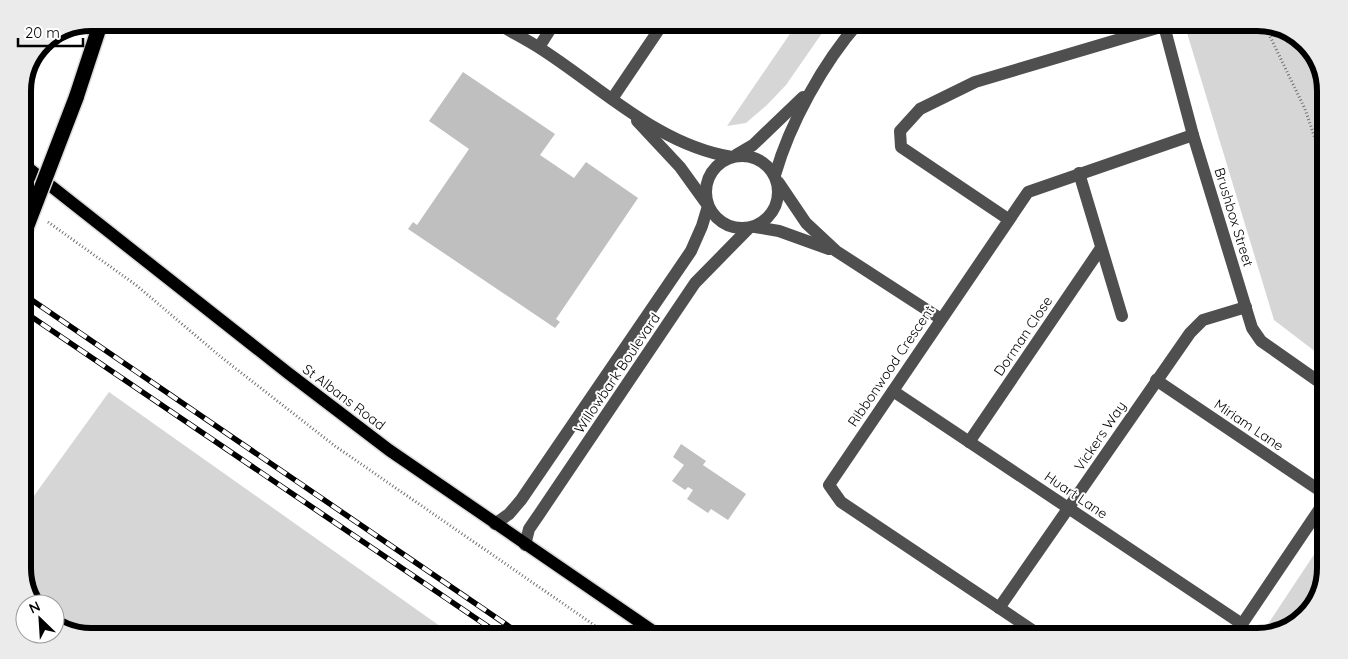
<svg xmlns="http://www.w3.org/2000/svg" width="1348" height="659" font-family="Quicksand,sans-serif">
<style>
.green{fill:#d6d6d6}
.building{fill:#bfbfbf}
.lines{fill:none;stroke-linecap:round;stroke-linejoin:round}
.major-casing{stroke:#dbdbdb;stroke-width:15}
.highway-casing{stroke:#dbdbdb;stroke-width:18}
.path{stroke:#717171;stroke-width:3;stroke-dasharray:1 2.5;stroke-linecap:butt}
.minor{stroke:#4f4f4f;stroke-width:12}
.major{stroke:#000;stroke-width:12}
.highway{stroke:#000;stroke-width:15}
.rail-casing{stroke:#000;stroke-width:5.5}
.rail{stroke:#fff;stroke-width:4;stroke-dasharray:11;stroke-linecap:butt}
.highway-bridge-casing{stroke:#dbdbdb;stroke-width:18;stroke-linecap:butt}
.highway-bridge{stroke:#000;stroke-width:15}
.labels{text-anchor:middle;stroke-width:4;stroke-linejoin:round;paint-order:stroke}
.street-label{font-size:14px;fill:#000;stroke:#fff}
.rim{fill:none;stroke:#000;stroke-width:6}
</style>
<rect width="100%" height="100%" fill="#fff"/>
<!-- green -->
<g class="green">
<path d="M798,22L829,23L786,85L767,105L746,123L727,126Z"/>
<path d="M1184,23H1257L1287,29L1314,53L1325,87V359L1274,320Z"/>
<path d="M109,392L454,636H91L61,630L55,624V604H33L23,573V511Z"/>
<path d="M1325,538V568L1319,598L1295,625L1260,636Z"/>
</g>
<!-- building -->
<g class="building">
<path d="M463,72L555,134L540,155L574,178L586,162L638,198L556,319L560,322L555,328L408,229L413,222L417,225L469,149L429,121Z"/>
<path d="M681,444L706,461L703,465L746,494L728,520L711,509L708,513L687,499L693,490L688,487L685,490L672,481L684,465L673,457Z"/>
</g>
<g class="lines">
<!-- major casing -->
<g class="major-casing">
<path id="major" d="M23,164L288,373L389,450L660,636"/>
</g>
<!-- highway casing -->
<g class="highway-casing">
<path id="highway" d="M76,98L101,22"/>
</g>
<!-- path -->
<g class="path">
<path d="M1264,24L1305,109L1325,168"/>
<path d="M48,222L136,285L221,357L335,446L610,636"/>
</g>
<!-- minor -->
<g class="minor">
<path d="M495,22C509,31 524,38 538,47C600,86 657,145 732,157"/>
<path d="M1163,22L1193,135L1252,328L1261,341L1325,386"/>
<path d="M539,47L555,22"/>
<path d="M612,99L664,22"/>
<path d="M637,121L680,167L706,203"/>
<path d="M736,155L753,145L803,97"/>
<circle cx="742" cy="192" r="36"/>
<path d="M1079,173L1122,316"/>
<path d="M775,175C790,123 823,63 859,22"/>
<path d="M779,183L806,223L836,251L941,319"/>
<path d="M1008,219L901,147L900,131L920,109L975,82L1164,26"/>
<path d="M755,227L779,231L829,249"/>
<path d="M1156,380L1325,494"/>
<path d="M893,391L1242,624"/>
<path d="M969,442L1101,248"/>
<path d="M495,524L509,514L521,500L691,251L702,226L708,206"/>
<path d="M525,545L529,529L540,513L695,283L749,228"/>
<path d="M999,608L1190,333L1203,320L1246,307"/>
<path d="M1041,636L841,502L829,485L1028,192L1193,135"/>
<path d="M1234,636L1325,501"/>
</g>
<!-- major -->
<use href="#major" class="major"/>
<!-- highway -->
<use href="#highway" class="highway"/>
<!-- rail casing -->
<g class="rail-casing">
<g id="rail">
<path d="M23,294L523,636"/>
<path d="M23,311L502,636"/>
</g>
</g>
<!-- rail -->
<use href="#rail" class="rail"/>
<!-- highway-bridge casing -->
<g class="highway-bridge-casing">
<path id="highway-bridge" d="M23,236L76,98"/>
</g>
<!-- highway-bridge -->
<use href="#highway-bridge" class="highway-bridge"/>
</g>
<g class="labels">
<!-- street labels -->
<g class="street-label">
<text transform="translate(1234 217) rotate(73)" y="5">Brushbox Street</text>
<text transform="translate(1023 336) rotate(-56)" y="5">Dorman Close</text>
<text transform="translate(891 366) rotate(-56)" y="5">Ribbonwood Crescent</text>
<text transform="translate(617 373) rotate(-56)" y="5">Willowbark Boulevard</text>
<text transform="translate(344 397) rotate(37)" y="5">St Albans Road</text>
<text transform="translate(1249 425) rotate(34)" y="5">Miriam Lane</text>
<text transform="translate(1100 436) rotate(-56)" y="5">Vickers Way</text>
<text transform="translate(1076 495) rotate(34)" y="5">Huart Lane</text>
</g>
</g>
<!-- crop -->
<path d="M0 0H1348V659H0ZM91 31H1257A60 60 0 0 1 1317 91V568A60 60 0 0 1 1257 628H91A60 60 0 0 1 31 568V91A60 60 0 0 1 91 31Z" fill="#ebebeb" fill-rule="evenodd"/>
<path class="rim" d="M91 31H1257A60 60 0 0 1 1317 91V568A60 60 0 0 1 1257 628H91A60 60 0 0 1 31 568V91A60 60 0 0 1 91 31Z"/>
<!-- north arrow -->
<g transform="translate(40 619) rotate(335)"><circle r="24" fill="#ffffff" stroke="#999999"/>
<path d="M0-4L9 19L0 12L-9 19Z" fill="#000000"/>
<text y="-8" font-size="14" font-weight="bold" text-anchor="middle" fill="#000000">N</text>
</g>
<!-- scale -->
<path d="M18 38v8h65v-8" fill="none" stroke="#000000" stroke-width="2.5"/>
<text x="25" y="38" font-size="15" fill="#000000" stroke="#ffffff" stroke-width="4" paint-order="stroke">20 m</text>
</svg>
